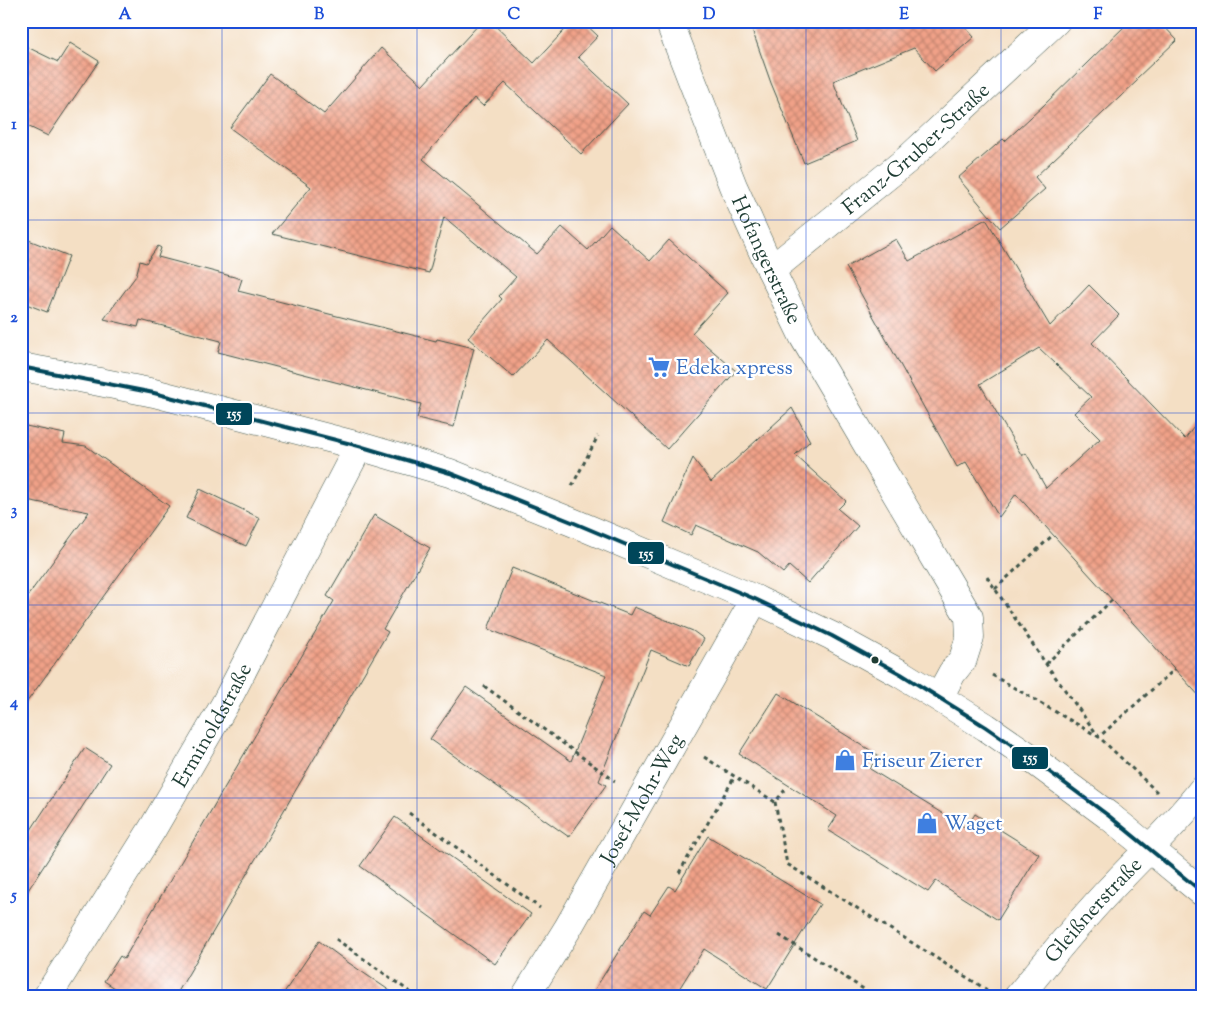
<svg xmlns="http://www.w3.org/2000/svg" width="1223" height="1018" font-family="'Sorts Mill Goudy',serif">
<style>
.building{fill:url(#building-cross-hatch);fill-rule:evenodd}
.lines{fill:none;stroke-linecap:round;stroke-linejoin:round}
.minor-casing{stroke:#3f554a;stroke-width:29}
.path{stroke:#3f554a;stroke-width:3;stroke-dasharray:4 4;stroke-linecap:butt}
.minor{stroke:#fff;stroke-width:28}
.bus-1-casing{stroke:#fff;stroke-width:8}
.bus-1{stroke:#00465a;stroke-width:4}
.grid{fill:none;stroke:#1d4ed8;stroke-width:1;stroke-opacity:0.55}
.bus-dot{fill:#1f3d34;stroke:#fff;stroke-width:2}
.labels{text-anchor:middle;stroke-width:4.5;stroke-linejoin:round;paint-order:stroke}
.street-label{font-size:21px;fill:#1f3d34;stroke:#fff}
.shop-label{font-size:21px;fill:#366cbe;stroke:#fff;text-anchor:start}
.line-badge{stroke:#fff;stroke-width:2}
.badge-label{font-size:14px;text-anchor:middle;font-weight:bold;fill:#fff}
.neatline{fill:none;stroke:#1d4ed8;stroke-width:2}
.grid-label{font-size:16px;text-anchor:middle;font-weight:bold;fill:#1d4ed8}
</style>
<defs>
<pattern id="building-cross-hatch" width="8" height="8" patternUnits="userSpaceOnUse" patternTransform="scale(1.25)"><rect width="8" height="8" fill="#f1a188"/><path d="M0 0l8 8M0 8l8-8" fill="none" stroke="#c38470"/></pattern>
</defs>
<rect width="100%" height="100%" fill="#fff"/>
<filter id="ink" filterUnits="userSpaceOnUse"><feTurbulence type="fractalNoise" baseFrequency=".02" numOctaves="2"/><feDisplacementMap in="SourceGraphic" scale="10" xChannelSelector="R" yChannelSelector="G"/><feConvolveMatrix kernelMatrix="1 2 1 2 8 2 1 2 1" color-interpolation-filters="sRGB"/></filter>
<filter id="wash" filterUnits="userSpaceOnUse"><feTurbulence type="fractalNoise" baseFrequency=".0096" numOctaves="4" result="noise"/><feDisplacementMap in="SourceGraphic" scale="20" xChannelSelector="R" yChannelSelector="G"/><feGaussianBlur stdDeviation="1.12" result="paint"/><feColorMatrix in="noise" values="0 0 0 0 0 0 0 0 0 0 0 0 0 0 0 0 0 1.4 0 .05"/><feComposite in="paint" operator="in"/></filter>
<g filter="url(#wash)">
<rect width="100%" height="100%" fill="#f4dfc4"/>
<g id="blocks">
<!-- building -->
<g class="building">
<path d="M482,21H490L534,63L573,21H582L598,36L578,57L628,104L581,154L505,83L483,106L474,98L423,159L537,254L562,227L588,250L610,225L650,261L669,240L728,293L692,333L736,371L667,449L548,340L513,377L468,338L502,299L499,296L516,277L444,217L429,273L272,234L311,187L230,128L270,74L324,114L381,48L423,85Z"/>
<path d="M749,21H977V22L965,27L974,37L935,71L914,48L833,81L857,141L804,163L771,83Z"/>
<path d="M1130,21H1159L1177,40L1136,79L1138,80L1035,177L1045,189L1000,228L958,178L1003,139L1005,141L1043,106Z"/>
<path d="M70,43L99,61L48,136L21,123V44L58,62Z"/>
<path d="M986,219L1050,326L1089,285L1119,315L1092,343L1185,439L1202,416V699L1016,494L999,517L966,462L957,467L846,267L896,239L909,261ZM1039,348L1091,397L1074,413L1100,439L1046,488L1026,453L1022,456L980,384Z"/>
<path d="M21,237L69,256L47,312L21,302Z"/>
<path d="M158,246L161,248L158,257L242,279L238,291L436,341L437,339L474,348L454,427L417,418L421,404L218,352L221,341L140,320L138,327L104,319L136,276L140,261L146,263Z"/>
<path d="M792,408L810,441L795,455L846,501L838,509L858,526L808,583L789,566L783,573L758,552L696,525L691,535L664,522L693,458L711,482Z"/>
<path d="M21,425L65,434L63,443L86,446L169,506L21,710V605L89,512L21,499Z"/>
<path d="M200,489L260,518L246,546L186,518Z"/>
<path d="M374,515L430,548L383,629L388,632L175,997H129L104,981L120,956L124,959L334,601L327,596Z"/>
<path d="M512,568L630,615L634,607L693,631L704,639L689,666L651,650L599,781L606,785L569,837L430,739L466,687L571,761L606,675L488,629Z"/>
<path d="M778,693L878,755L870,769L966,828L975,814L1039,854L998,920L936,881L928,892L828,830L837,816L739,754Z"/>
<path d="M85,748L110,764L21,901V845Z"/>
<path d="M395,817L531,914L495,964L360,866Z"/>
<path d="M708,836L820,904L767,989L704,949L674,997H590L644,911L650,915L669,886L675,890Z"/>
<path d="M319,941L346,961L399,997H281Z"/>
</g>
</g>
</g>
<g filter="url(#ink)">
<use href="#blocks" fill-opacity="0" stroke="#3f554a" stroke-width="1"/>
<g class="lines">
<!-- minor casing -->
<g class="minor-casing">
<g id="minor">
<path id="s1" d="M669,21L733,186L771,270L803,336L969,617L970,637L963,659L952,673L939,697"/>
<path id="s2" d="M771,270L908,159L1056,21"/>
<path d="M21,367L55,373L154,393L359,446L450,473L572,522L755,599L832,636L901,674L986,727L1028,756L1109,816L1150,849L1202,892"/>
<path id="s3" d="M47,997L153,828L225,704L359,446"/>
<path id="s4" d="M525,997L568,928L755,599"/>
<path id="s5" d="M1018,997C1050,958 1081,919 1116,883C1145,852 1176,824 1202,790"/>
</g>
</g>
<!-- path -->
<g class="path">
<path d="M572,486L598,436"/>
<path d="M987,577L1046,664L1099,737L1175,669"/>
<path d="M995,589L1053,535"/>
<path d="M1046,664L1112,600"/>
<path d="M992,675L1099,737L1157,792"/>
<path d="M484,686L615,781"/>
<path d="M704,757L775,802L785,790"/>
<path d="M775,802L787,864L987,990"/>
<path d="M409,813L540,908"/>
<path d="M679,873L735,776"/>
<path d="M779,935L876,997"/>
<path d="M336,939L417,997"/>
</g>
<!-- minor -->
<use href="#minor" class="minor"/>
<!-- bus-1 casing -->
<g class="bus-1-casing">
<path id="bus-1" d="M21,367L154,393L359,446L450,473L572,522L755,599L832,636L901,674L986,727L1028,756L1109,816L1202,892"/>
</g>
<!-- bus-1 -->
<use href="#bus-1" class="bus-1"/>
</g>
</g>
<!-- grid -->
<path class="grid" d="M222,21V997M417,21V997M612,21V997M806,21V997M1001,21V997M21,220H1202M21,413H1202M21,605H1202M21,798H1202"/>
<!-- icons -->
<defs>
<g id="supermarket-bare" transform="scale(1.725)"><path d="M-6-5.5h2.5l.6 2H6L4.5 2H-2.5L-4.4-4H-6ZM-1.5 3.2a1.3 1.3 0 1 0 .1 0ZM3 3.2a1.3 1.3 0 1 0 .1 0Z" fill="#3f7fe0" stroke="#fff" stroke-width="2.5" paint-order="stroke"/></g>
<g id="shop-bare" transform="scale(1.725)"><path d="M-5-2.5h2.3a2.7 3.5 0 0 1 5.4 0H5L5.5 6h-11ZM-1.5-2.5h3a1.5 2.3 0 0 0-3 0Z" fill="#3f7fe0" stroke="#fff" stroke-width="2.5" paint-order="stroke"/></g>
</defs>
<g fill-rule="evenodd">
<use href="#supermarket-bare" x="659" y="367"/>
<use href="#shop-bare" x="845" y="760"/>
<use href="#shop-bare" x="927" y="823"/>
</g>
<!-- markers -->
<circle class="bus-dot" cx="875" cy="660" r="4.5"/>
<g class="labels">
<!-- street labels -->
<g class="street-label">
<text dy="7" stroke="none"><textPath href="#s2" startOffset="189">Franz-Gruber-Straße</textPath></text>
<text dy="7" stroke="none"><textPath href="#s1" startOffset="258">Hofangerstraße</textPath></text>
<text dy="7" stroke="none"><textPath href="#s3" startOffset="318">Erminoldstraße</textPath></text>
<text dy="7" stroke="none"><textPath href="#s4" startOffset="230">Josef-Mohr-Weg</textPath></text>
<text dy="7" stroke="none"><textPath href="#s5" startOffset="115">Gleißnerstraße</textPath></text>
</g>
<!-- shop labels -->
<g class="shop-label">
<text x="676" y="374">Edeka xpress</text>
<text x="862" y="767">Friseur Zierer</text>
<text x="944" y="830">Waget</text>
</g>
</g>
<g class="line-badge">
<rect x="215" y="402" width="38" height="24" rx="5" fill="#00465a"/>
<rect x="627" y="541" width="38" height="24" rx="5" fill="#00465a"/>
<rect x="1011" y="746" width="38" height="24" rx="5" fill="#00465a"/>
</g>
<g class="badge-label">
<text x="234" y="418">155</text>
<text x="646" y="558">155</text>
<text x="1030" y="762">155</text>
</g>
<!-- margin -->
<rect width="1223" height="1018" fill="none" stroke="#fff" stroke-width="55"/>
<rect x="28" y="28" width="1168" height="962" class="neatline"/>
<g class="grid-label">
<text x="125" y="19">A</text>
<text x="319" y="19">B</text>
<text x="514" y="19">C</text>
<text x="709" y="19">D</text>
<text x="904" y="19">E</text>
<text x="1098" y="19">F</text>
<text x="14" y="129">1</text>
<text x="14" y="322">2</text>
<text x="14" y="515">3</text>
<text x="14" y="707">4</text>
<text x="14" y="900">5</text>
</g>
</svg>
